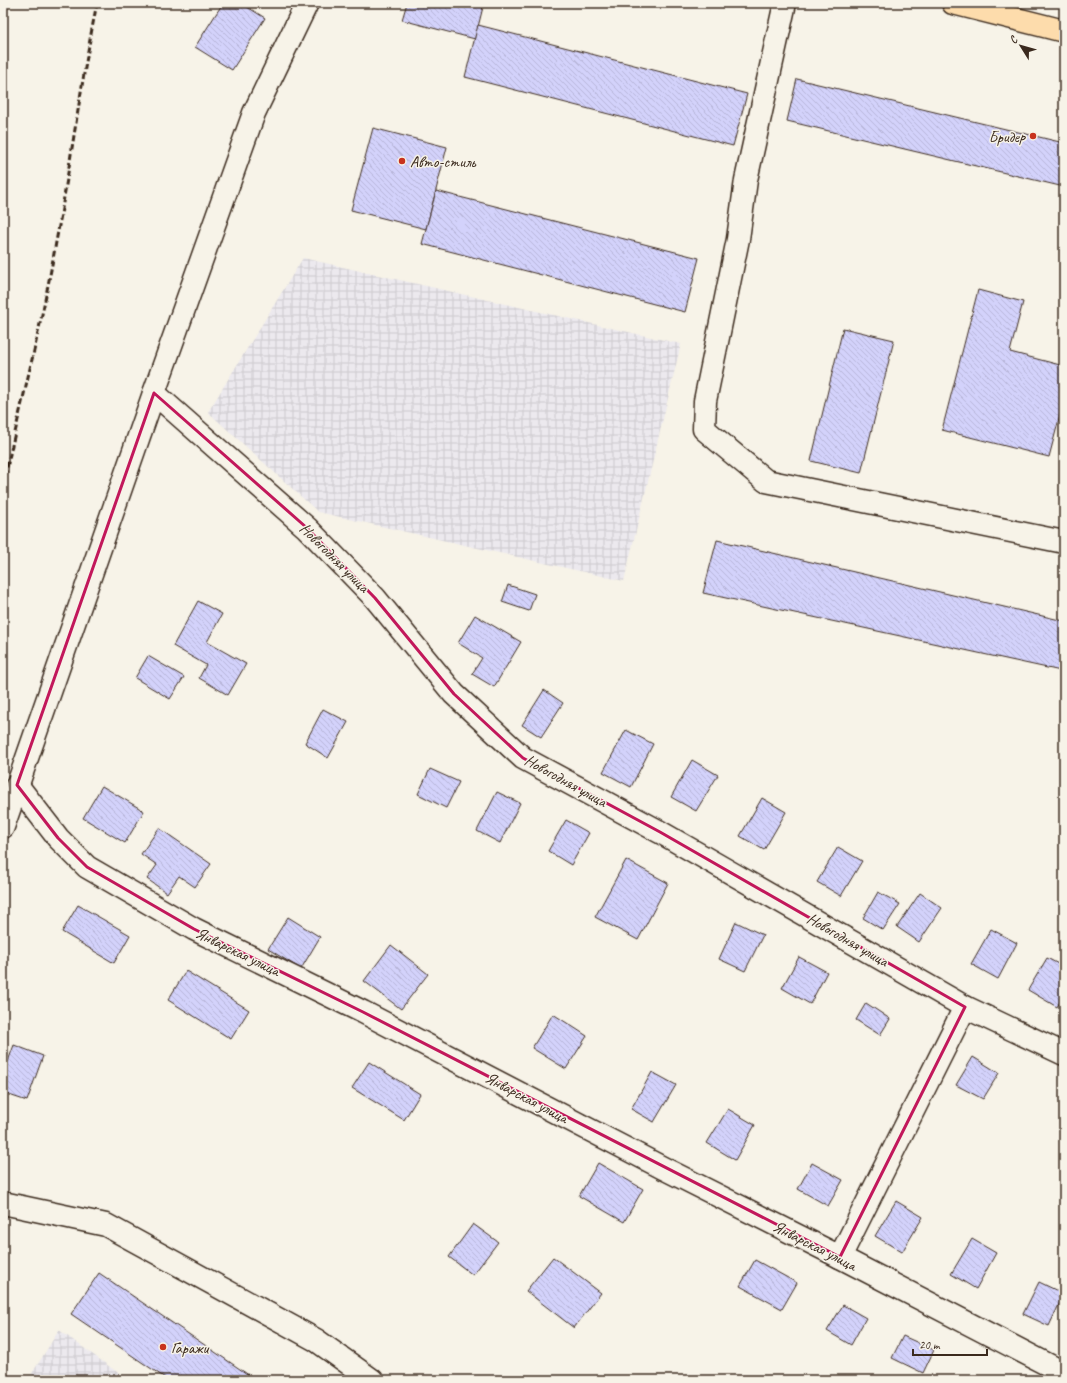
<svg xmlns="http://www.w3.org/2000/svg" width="1067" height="1383" font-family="Caveat,sans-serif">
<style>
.industrial{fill:url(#industrial-grid)}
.building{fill:url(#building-back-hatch);stroke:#3b2a1e}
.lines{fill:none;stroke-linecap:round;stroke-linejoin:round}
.minor-casing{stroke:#3b2a1e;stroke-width:25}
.major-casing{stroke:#3b2a1e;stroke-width:25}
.minor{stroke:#f7f3e8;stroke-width:22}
.major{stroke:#fddcac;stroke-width:22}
.rail{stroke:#3b2a1e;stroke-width:3;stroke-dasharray:6 3;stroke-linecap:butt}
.marked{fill:none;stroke:#c2185b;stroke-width:3;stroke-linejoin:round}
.poi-dot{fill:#c8321e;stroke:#f7f3e8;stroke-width:1.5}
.labels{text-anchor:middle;stroke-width:3;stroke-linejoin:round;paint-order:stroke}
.poi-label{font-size:16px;fill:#3b2a1e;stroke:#f7f3e8;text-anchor:start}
.street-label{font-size:16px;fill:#3b2a1e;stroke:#f7f3e8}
</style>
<defs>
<pattern id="industrial-grid" width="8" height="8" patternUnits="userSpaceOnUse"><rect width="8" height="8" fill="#ece9ee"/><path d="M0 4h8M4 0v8" fill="none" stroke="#cbc8cc"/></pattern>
<pattern id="building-back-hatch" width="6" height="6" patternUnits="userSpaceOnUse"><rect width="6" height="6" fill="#d3d2fb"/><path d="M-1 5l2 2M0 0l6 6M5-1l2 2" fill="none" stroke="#b6b4d7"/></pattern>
</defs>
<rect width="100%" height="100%" fill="#f7f3e8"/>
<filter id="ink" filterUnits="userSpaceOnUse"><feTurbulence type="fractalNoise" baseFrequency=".025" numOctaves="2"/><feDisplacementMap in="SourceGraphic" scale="8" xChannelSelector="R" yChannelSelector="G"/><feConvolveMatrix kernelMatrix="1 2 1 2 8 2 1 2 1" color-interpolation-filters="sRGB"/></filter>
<g filter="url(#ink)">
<!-- industrial -->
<g class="industrial">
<path d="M303,258L681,344L624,581L318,512L208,412Z"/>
<path d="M59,1330L128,1380H28Z"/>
</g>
<!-- building -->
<g class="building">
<path d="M223,3H241L265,18L232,70L195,47Z"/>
<path d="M407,3H484L475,39L402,20Z"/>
<path d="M478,25L747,94L733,146L465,77Z"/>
<path d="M797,79L1064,143V167L1060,186L787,121Z"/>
<path d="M373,128L447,147L426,229L351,210Z"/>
<path d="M436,191L699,258L685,312L422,244Z"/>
<path d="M978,290L1023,302L1010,352L1064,366V400L1049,457L942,430Z"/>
<path d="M843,328L894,340L861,473L811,461Z"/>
<path d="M717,540L1064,621V662L1061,671L703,593Z"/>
<path d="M508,585L535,594L529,611L502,602Z"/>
<path d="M198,601L222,614L207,642L246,664L228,695L199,678L206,665L173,646Z"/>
<path d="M475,615L521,642L494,687L472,674L482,658L458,643Z"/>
<path d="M148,656L184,677L170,699L135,678Z"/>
<path d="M544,690L563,703L541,737L522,725Z"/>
<path d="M323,709L348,722L328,758L305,743Z"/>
<path d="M626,730L653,744L631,787L603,772Z"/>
<path d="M692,760L718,775L696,811L671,797Z"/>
<path d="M430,769L459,782L446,808L418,794Z"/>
<path d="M102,786L144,811L125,843L83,818Z"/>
<path d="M497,792L520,803L500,843L477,831Z"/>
<path d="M762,798L786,812L764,850L740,836Z"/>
<path d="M566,820L589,833L571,865L548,851Z"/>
<path d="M159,828L211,864L195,887L179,876L167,893L147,879L157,865L141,854Z"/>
<path d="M838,847L862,861L841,896L817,882Z"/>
<path d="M626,860L668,883L638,940L595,917Z"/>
<path d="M878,892L900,904L883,930L863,918Z"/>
<path d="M920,893L942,908L919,942L897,927Z"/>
<path d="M78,905L130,935L114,963L62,932Z"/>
<path d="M288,917L320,937L301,969L268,949Z"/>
<path d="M736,922L763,935L745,971L719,959Z"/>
<path d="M991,929L1017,943L998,979L971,964Z"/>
<path d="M391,945L428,974L401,1009L364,981Z"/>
<path d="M799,957L827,972L810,1004L782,988Z"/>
<path d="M1047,958L1064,967V995L1057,1007L1028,990Z"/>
<path d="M186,971L249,1010L231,1039L168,1000Z"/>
<path d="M866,1003L890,1019L880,1035L856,1020Z"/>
<path d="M553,1014L587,1036L566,1069L532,1048Z"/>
<path d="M14,1045L43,1056L27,1101L3,1093V1062L7,1064Z"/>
<path d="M973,1057L999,1073L983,1099L956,1085Z"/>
<path d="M369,1062L420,1094L404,1120L352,1088Z"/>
<path d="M652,1072L676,1085L654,1122L631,1109Z"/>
<path d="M728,1109L755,1125L735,1160L707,1143Z"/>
<path d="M598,1163L643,1189L624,1222L579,1196Z"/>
<path d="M812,1163L843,1180L828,1206L798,1189Z"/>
<path d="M896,1201L923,1217L902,1252L875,1236Z"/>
<path d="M473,1224L498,1242L473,1275L449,1257Z"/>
<path d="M972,1239L996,1253L976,1289L951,1274Z"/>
<path d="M553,1257L601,1293L574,1328L526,1291Z"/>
<path d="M755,1260L797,1283L782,1309L740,1286Z"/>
<path d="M99,1273L256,1380H168L71,1314Z"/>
<path d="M1039,1282L1064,1294L1049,1326L1023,1314Z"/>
<path d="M843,1305L866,1318L851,1345L827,1331Z"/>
<path d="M903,1336L934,1350L923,1373L892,1358Z"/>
</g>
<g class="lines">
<!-- minor casing -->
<g class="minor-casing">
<g id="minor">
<path d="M785,3L746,180L738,239L705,401L704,429L766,481L1064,542"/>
<path d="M154,393L307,528L375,598L454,694L523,758L660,832L965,1007L1064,1054"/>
<path d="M17,785L58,838L87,867L194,929L363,1012L663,1168L840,1257L1064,1373"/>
<path d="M3,827L154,393L254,113L307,3"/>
<path d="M3,1203L106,1225L316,1340L372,1380"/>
<path d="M840,1257L965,1007"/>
</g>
</g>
<!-- major casing -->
<g class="major-casing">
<path id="major" d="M953,3L1064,31"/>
</g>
<!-- minor -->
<use href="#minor" class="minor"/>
<!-- major -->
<use href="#major" class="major"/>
<!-- rail -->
<path class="rail" d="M3,485C21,404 42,324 56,242C71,162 81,82 97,3"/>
</g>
</g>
<!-- marked area -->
<path class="marked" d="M154,393L307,528L375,598L454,694L523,758L660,832L965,1007L840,1257L363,1012L194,929L87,867L58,838L17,785Z"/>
<!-- markers -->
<g class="poi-dot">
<circle cx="1033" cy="136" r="4"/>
<circle cx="402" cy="161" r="4"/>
<circle cx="163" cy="1347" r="4"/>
</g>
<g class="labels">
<!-- poi labels -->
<g class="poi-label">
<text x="1025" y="142" text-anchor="end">Бридер</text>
<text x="410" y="167">Авто-стиль</text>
<text x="171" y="1353">Гаражи</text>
</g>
<!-- street labels -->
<g class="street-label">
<text transform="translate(335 557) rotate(45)" y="6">Новогодняя улица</text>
<text transform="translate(566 780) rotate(29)" y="6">Новогодняя улица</text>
<text transform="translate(848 939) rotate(30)" y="6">Новогодняя улица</text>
<text transform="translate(238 951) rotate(26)" y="6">Январская улица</text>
<text transform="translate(527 1097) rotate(28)" y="6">Январская улица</text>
<text transform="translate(815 1245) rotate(27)" y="6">Январская улица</text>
</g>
</g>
<!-- margin -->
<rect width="1067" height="1383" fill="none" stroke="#f7f3e8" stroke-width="16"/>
<rect x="8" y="8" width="1051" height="1367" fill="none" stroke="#3b2a1e" stroke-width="1.5" filter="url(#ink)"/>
<!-- north arrow -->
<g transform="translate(1021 46) rotate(307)" stroke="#f7f3e8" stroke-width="3" paint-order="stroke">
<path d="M0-3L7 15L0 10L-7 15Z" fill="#3b2a1e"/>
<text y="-6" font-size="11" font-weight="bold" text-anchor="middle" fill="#3b2a1e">С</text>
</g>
<!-- scale -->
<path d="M913 1349v6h74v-6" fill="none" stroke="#3b2a1e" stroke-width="2"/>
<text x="919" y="1349" font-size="12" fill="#3b2a1e" stroke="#f7f3e8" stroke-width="3" paint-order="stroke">20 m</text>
</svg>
